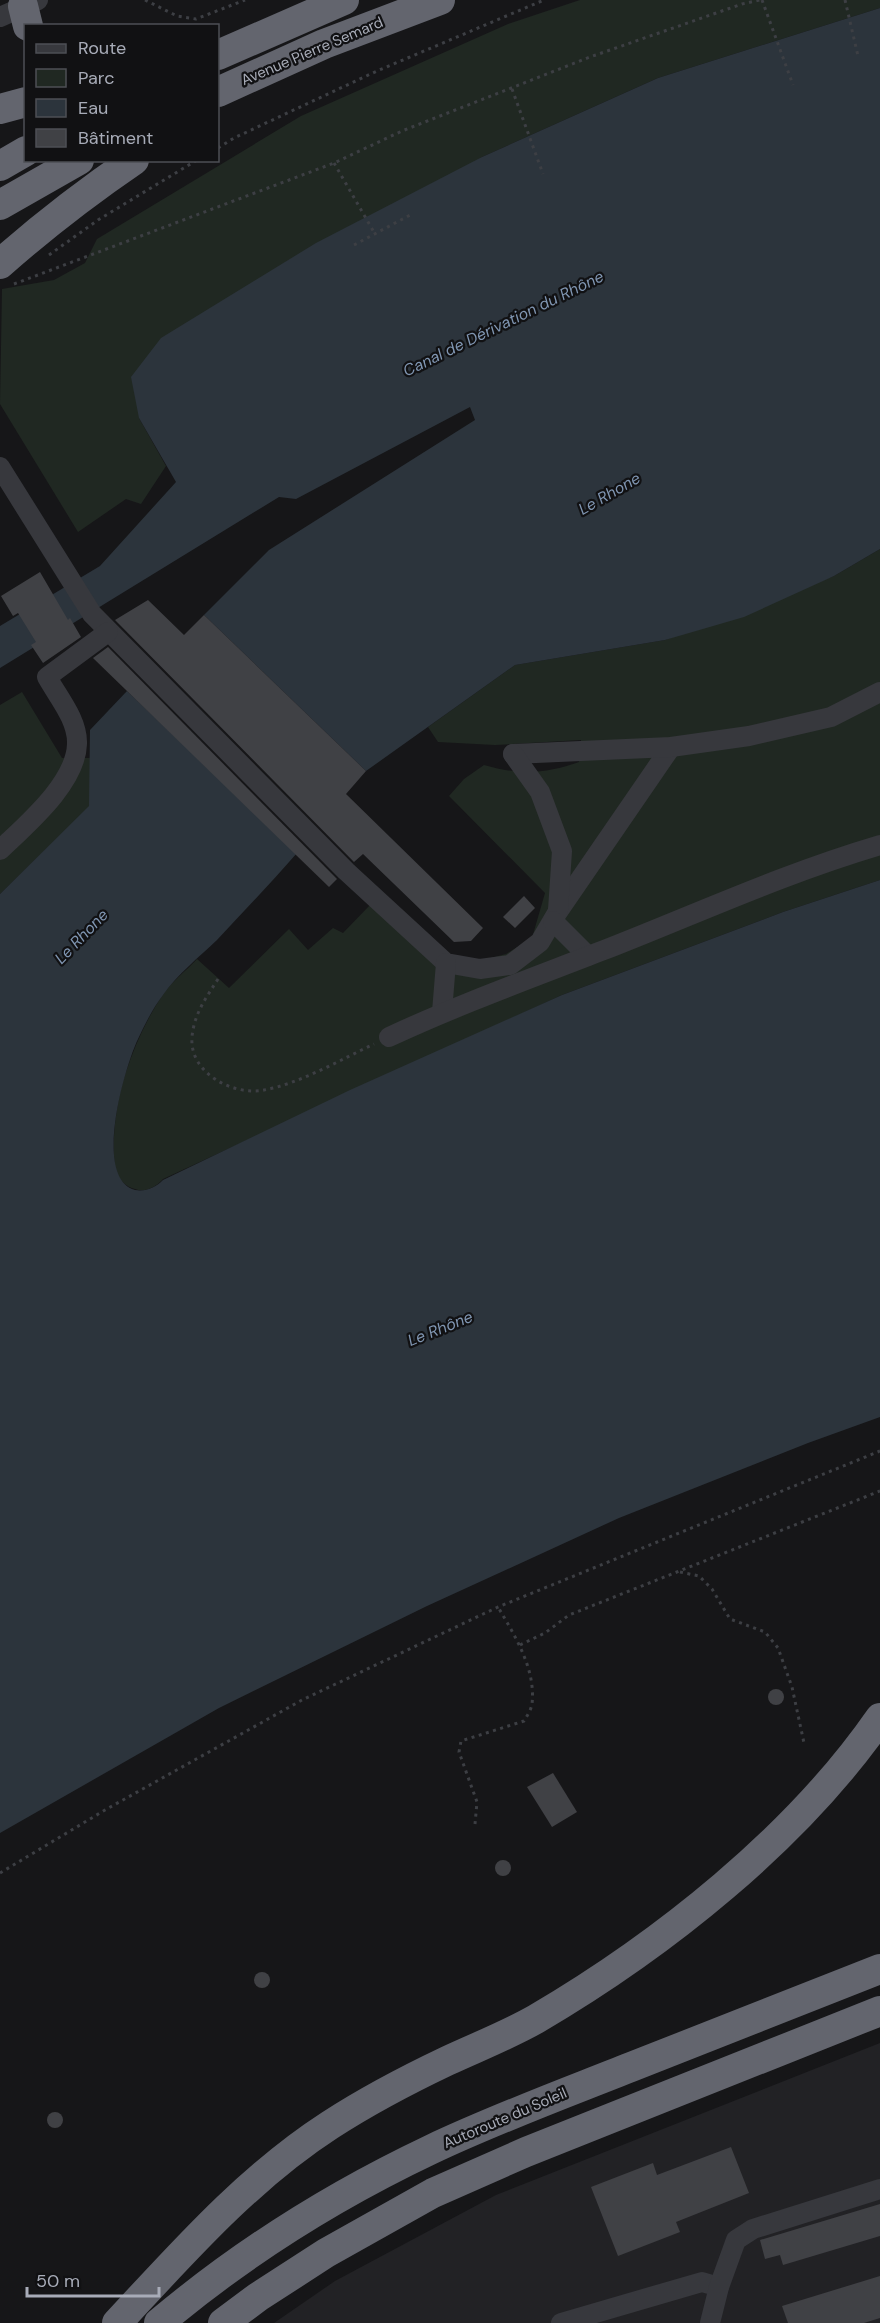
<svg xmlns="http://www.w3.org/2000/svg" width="880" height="2323" font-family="'DM Sans',sans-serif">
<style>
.built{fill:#222225}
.green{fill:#202822}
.water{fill:#2c343c}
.building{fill:#404145}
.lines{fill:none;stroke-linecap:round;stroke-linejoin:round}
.path{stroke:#3d3f44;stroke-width:3;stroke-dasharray:3 4.5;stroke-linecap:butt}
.minor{stroke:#37383d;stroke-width:20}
.highway{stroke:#63656e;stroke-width:30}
.labels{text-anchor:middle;stroke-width:4.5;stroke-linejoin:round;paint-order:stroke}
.street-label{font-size:15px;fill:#a8acb8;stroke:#111113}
.water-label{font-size:16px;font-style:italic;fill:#8096b2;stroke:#111113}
</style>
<rect width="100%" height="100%" fill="#161618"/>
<!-- built -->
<path class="built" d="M880,2043V2323H274L335,2281L496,2195Z"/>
<!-- green -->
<g class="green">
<path d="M580,0H880V8L658,78L482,157L139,418L166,466L141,504L126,499L78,532L0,404L2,289L54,280L85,263L97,239L301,116L508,24Z"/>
<path d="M880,549V880L783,912L562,995L163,1179C156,1187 145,1193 135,1189C126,1187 118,1179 116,1171C110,1146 117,1099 125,1075C134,1047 146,1020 162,996C171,982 186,971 197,959L229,988L289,929L308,950L333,928L343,933L371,904L427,958L479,961L506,954L532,938L545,893L449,796L464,779L484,765C518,775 546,774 579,762L581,740L495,745L438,742L428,727L515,665L665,640L834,576Z"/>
<path d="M22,692L62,758H90V806L0,894V705Z"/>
</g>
<!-- water -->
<g class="water">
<path d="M880,8V549L834,576L744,617L665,640L515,665L366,771L204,615L269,550L475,420L470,407L296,499L279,497L0,668V626L100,566L176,482L139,418L131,377L161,338L316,243L482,157L658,78Z"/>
<path d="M127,691L297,853C271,883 244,911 217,940C199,957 177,975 163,995C153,1008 145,1024 138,1039C125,1066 92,1178 135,1190C146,1192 156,1187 163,1180L350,1090L562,995L783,912L880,880V1417L808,1443L619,1518L427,1606L219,1708L0,1833V894L89,806L90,730Z"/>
</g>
<!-- building -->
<g class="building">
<path d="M40,572L68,620L70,618L81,637L43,663L31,645L36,642L18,613L13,616L1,596Z"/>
<path d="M148,600L184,635L204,615L366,771L346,794L483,928L471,941L454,942L363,854L354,862L115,620Z"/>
<path d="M108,647L337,879L329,887L93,658Z"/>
<path d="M524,896L535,908L515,928L503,917Z"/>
<circle cx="776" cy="1697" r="8"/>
<path d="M553,1773L577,1812L552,1827L527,1787Z"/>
<circle cx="503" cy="1868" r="8"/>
<circle cx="262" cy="1980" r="8"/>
<circle cx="55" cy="2120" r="8"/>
<path d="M731,2147L749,2193L676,2222L680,2232L618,2256L591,2187L653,2163L657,2175Z"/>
<path d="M880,2204V2236L783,2265L780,2255L765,2259L760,2240Z"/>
<path d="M880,2276V2318L864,2323H788L782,2306Z"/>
</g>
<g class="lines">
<!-- path -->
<g class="path">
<path d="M145,0L177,16L196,19L245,0"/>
<path d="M762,0L793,85"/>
<path d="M845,0L858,56"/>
<path d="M512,89L543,174"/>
<path d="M218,148L234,138L377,71L544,0"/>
<path d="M334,163L375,234"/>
<path d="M354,245L412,214"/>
<path d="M49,255L98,220L197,160"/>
<path d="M14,284L334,163L402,131L590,57L742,4L760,0"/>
<path d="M218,979C206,998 194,1014 192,1037C189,1073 233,1096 264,1090C299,1084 342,1059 374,1044"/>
<path d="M680,1572L699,1576L712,1589L730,1619L765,1632L778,1648L792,1687L804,1743"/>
<path d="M520,1645L545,1633L569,1615L880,1491"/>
<path d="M475,1824L477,1802L459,1752L461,1741L524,1721C527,1716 531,1710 532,1704C536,1669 515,1636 498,1607"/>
<path d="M0,1873L105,1810L302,1700L498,1607L880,1451"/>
</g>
<!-- minor -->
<g class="minor">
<path d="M0,17L38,0"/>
<path d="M0,467L92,614L346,871L446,963L480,969L510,965L540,942L557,913L671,747"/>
<path d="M513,754L671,747L749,736L831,717L880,692"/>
<path d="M513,754L540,792L562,851L558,910"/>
<path d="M0,850C27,824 76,783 77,744C78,720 58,697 47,677L108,632"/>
<path d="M553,921L588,956"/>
<path d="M442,1012L446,963"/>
<path d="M389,1037C460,1004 532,978 604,950C696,914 785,873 880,845"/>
<path d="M561,2323L702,2282L719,2287"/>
<path d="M710,2323L719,2287L736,2240L753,2229L880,2189"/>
</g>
<!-- highway -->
<g class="highway">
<path d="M23,6L28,26"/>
<path d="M218,55L344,0"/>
<path d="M218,92L324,44L440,0"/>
<path d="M0,109L26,102"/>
<path d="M0,166L26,151"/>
<path d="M0,205L79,160"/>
<path d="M0,264C43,226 87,192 134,160"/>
<path d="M117,2323C183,2252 248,2178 330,2125C367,2101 407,2080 447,2061C477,2047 508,2035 536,2019C662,1945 796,1839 880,1718"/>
<path d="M159,2323C241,2254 333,2196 430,2150C495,2119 563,2094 631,2067C714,2034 797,2002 880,1969"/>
<path d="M223,2323L258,2297L326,2253L433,2193L526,2152L880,2011"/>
</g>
</g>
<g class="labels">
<!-- street labels -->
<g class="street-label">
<text transform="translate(312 51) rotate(-23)" y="5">Avenue Pierre Semard</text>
<text transform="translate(505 2118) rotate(-23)" y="5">Autoroute du Soleil</text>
</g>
<!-- water labels -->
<g class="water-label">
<text transform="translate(503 323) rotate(-26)" y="6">Canal de Dérivation du Rhône</text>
<text transform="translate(609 493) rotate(-30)" y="6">Le Rhone</text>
<text transform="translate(81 936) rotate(-46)" y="6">Le Rhone</text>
<text transform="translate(440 1328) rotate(-22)" y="6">Le Rhône</text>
</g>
</g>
<!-- legend -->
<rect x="24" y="24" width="195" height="138" fill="#111113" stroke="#4d4f55" stroke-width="1.5"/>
<rect x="36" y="44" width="30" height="9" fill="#37383d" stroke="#4d4f55" stroke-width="1.5"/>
<text x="78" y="54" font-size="18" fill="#a8acb8">Route</text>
<rect x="36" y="69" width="30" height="18" fill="#202822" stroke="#4d4f55" stroke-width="1.5"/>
<text x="78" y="84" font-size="18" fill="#a8acb8">Parc</text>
<rect x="36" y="99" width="30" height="18" fill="#2c343c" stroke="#4d4f55" stroke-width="1.5"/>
<text x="78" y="114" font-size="18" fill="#a8acb8">Eau</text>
<rect x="36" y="129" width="30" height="18" fill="#404145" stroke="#4d4f55" stroke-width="1.5"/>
<text x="78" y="144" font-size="18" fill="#a8acb8">Bâtiment</text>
<!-- scale -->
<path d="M27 2287v9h132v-9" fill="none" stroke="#a8acb8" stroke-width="3"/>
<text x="36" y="2287" font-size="18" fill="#a8acb8" stroke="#111113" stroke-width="4.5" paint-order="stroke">50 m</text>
</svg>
